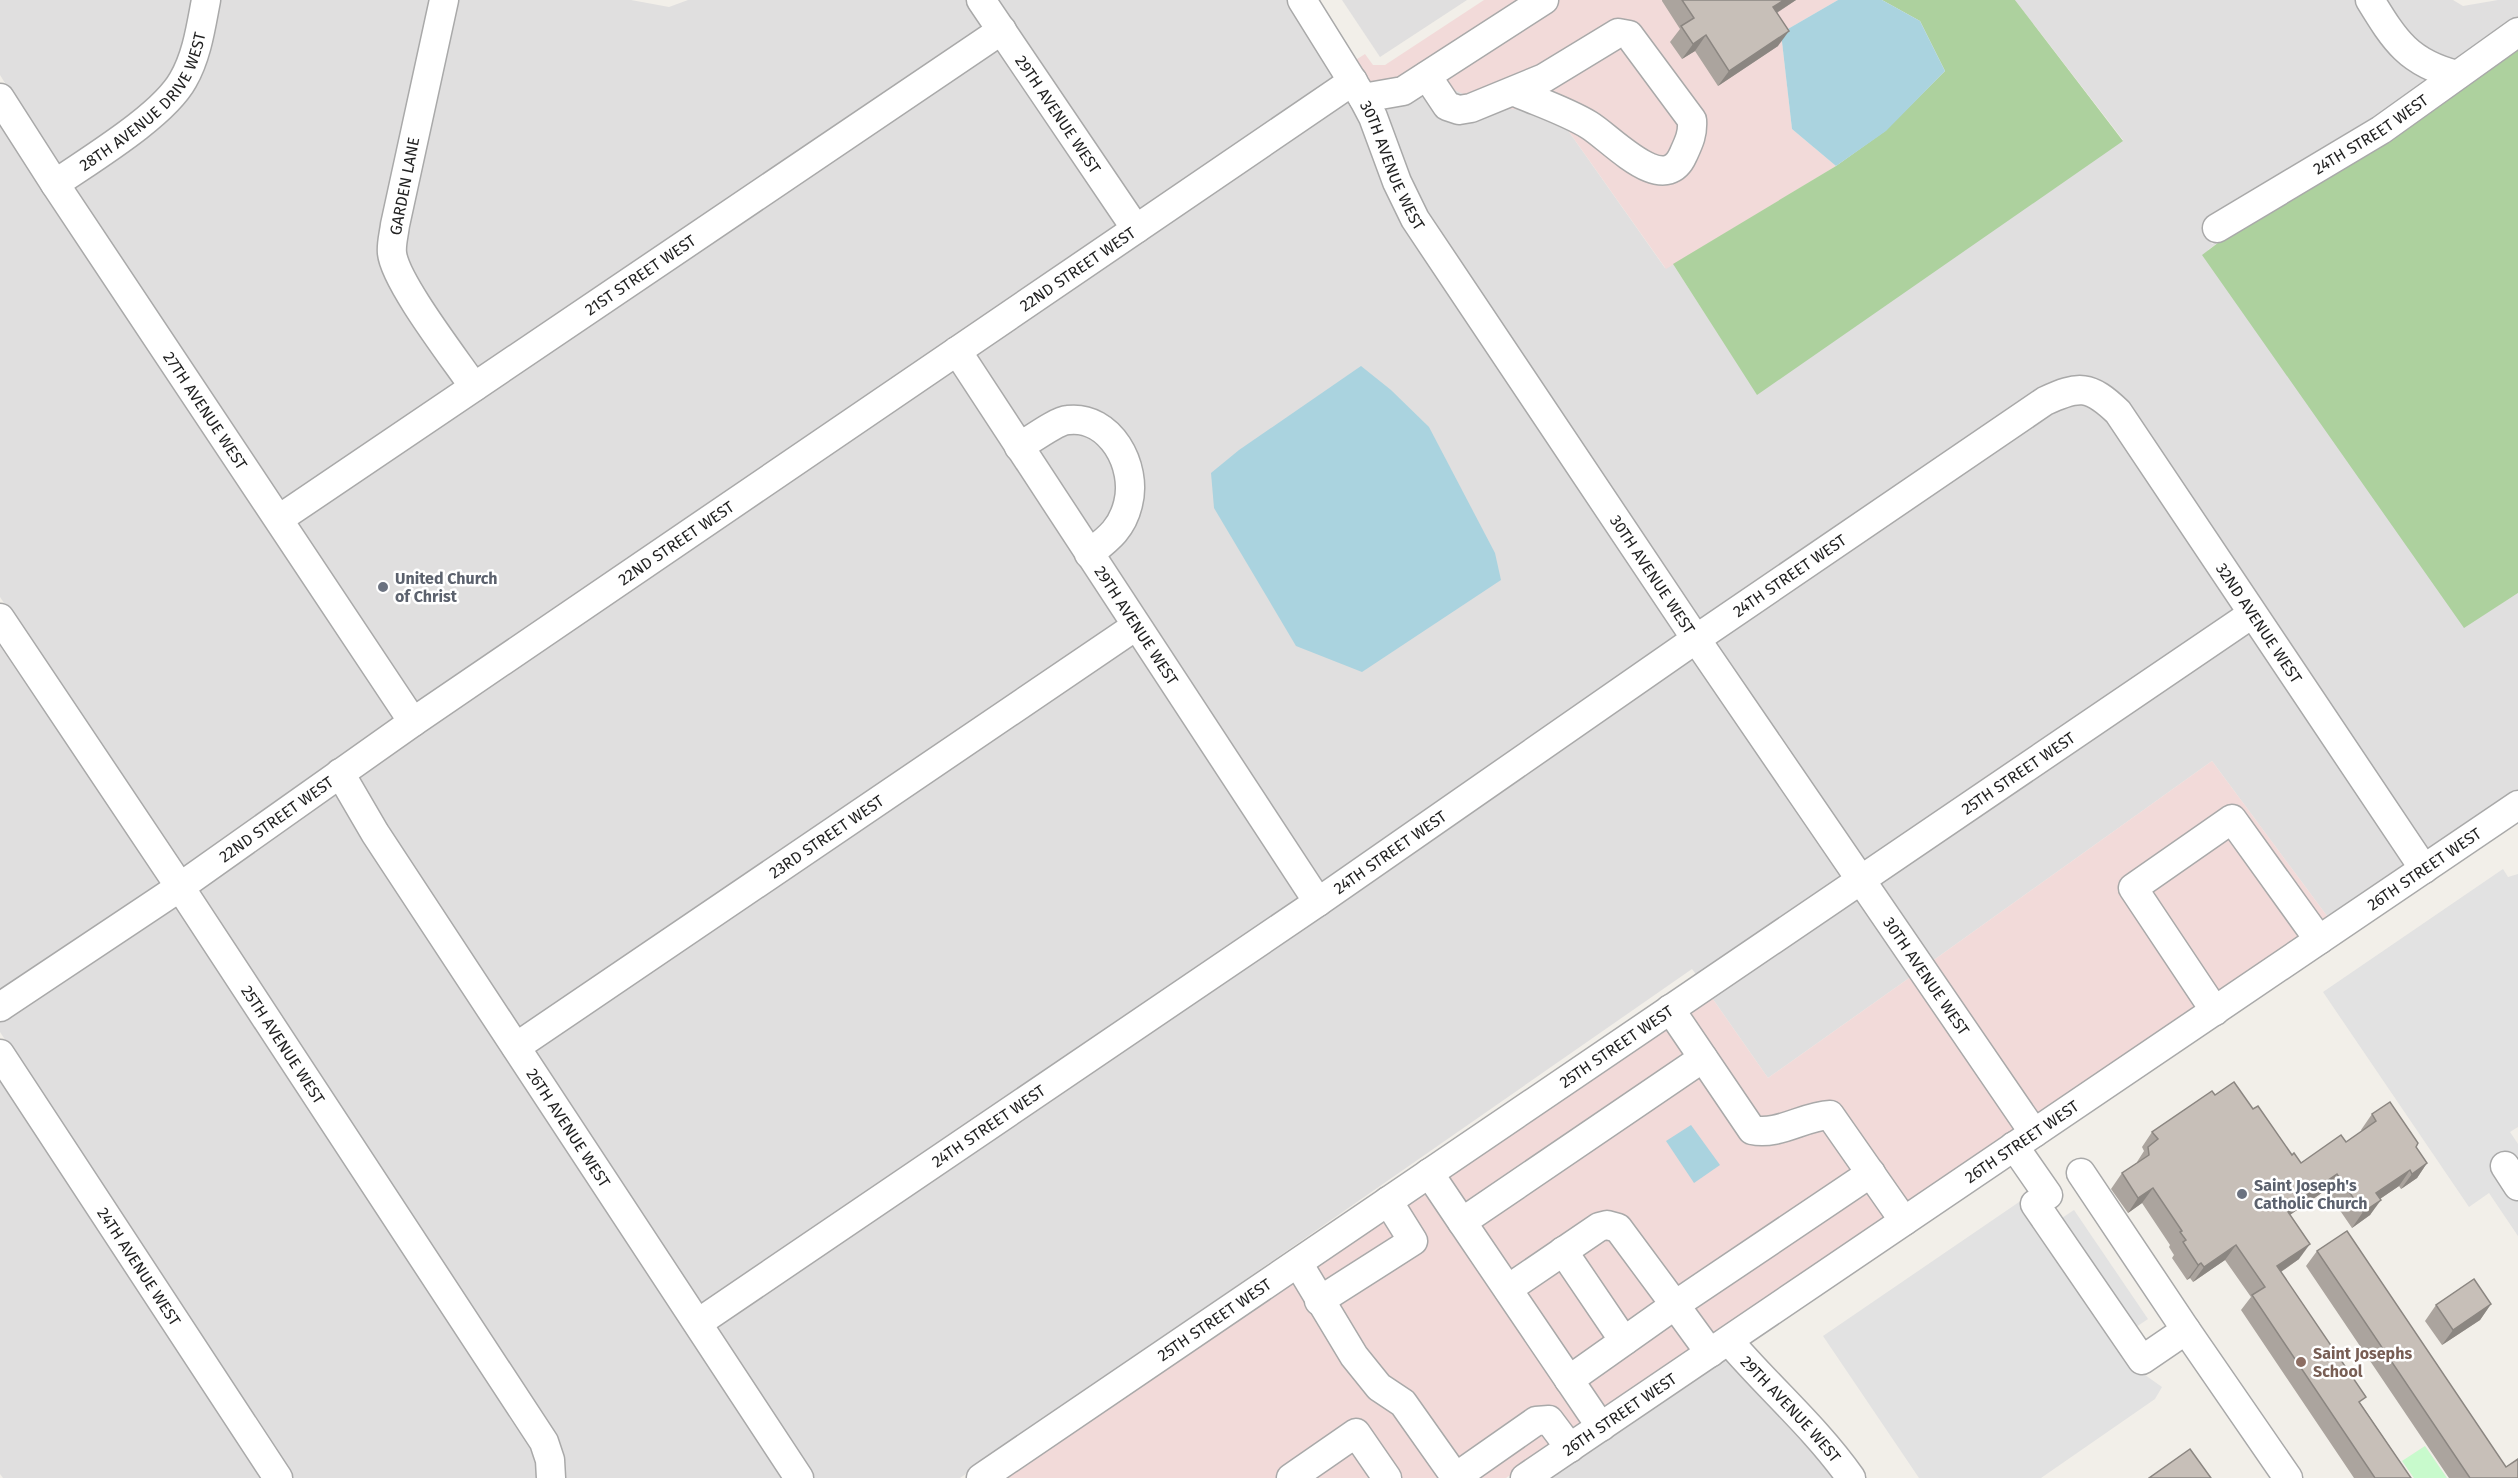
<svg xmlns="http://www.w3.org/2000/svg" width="2518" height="1478" font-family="'Fira Sans',sans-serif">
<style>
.residential{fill:#e0dfdf}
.commercial{fill:#f2dad9}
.forest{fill:#add19e}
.park{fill:#c8facc}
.parking{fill:#e2e2e2}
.water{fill:#aad3df}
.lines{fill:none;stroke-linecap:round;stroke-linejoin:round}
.minor-casing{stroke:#a9a9a9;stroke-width:31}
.minor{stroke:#fff;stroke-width:28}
.wall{fill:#aba49e}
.shaded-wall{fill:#8b8681}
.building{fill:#c7bfb8;stroke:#8b8681;stroke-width:1.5}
.worship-dot{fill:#6b7280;stroke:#fff;stroke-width:2}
.education-dot{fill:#8d6e63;stroke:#fff;stroke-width:2}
.labels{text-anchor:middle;stroke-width:5;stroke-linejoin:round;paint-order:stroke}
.street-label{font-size:16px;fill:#222;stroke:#fff}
.worship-label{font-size:16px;font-weight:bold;fill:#5b616d;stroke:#fff;text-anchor:start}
.education-label{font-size:16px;font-weight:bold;fill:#785e54;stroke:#fff;text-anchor:start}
</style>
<rect width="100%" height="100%" fill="#f2efe9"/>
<!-- residential -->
<g class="residential">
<path d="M0,0H195L185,46L173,75L160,93L59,169L0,75Z"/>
<path d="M218,0H432L383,224L458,385L283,503L71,186L156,125Z"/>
<path d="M455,0H631L669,7L688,0H967L986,28L478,372L424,293L403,250Z"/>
<path d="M996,0H1287L1337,79L1140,213Z"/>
<path d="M1342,0H1467L1380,57Z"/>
<path d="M2015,0H2356L2431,81L2308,162L2201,226L2212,244L2235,230L2208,250L2464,627L2518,593V792L2428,854L2097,378H2087L1700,623L1425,213L1370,86L1439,83L1555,112L1665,268L1673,264L1757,394L2123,140Z"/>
<path d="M2384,0H2453L2463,6L2498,0H2518V19L2455,63L2418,46Z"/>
<path d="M998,46L1121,227L417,706L295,521Z"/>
<path d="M1348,97L1680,637L1322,886L972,353Z"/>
<path d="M0,121L398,720L184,872L0,597Z"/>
<path d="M953,366L1121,624L520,1032L385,827L355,776Z"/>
<path d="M2087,402L2109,420L2236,611L1865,864L1712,641L2050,410Z"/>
<path d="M2248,629L2408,867L2330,920L2212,761L1931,962L1877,882Z"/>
<path d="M0,639L165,885L0,994Z"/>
<path d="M1132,642L1302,900L702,1308L532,1049Z"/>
<path d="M1692,654L1845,878L1698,977L1692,969L960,1478H814L714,1325Z"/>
<path d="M336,790L785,1478H563L196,889Z"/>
<path d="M1857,895L1912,976L1768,1078L1710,995Z"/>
<path d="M176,903L533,1448L540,1478H293L0,1032V1019Z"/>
<path d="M0,1075L264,1478H3L0,1474Z"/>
<path d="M1726,1356L1837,1478H1546Z"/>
</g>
<!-- commercial -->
<g class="commercial">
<path d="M1484,0H1838L1781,33L1792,129L1836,166L1666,269L1555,112L1494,108L1439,83L1370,86L1354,61L1365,54L1373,65H1385Z"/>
<path d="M2212,761L2330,920L2038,1117L1931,962Z"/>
<path d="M1912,976L2018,1131L1506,1478H1000L1710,995L1768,1078Z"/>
</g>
<!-- forest -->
<g class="forest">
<path d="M1882,0H2015L2123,141L1757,395L1673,264L1836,166L1885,131L1945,71L1920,21Z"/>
<path d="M2518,45V593L2464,628L2202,255L2235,230L2458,88L2463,89L2466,82Z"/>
</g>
<!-- park -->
<path class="park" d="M2425,1446L2447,1478H2414L2402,1461Z"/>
<!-- parking -->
<g class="parking">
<path d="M2503,869L2508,877L2518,874V1127L2510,1132L2518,1144V1236L2489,1193L2469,1207L2323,992Z"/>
<path d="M2022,1200L2131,1365L2162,1387L2155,1399L2041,1478H1919L1823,1336Z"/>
<path d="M2074,1210L2148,1319L2133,1329L2059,1220Z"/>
</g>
<!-- water -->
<g class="water">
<path d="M1838,0H1882L1920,21L1945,71L1886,131L1836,166L1792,129L1781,33Z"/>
<path d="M1361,366L1391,390L1429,427L1495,553L1501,580L1362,672L1296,646L1214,508L1211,473L1239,450Z"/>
<path d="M1691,1125L1720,1165L1694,1183L1666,1141Z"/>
</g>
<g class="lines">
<!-- minor casing -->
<g class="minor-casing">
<g id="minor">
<path d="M444,0L395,225C394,234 391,244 392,253C395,282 455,359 474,387"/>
<path id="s1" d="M981,0L1136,229"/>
<path id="s2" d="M1302,0L1363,98L1373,117L1397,182L1415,219L1696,639L2034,1133"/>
<path d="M2370,0C2395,41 2409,63 2457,75"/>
<path d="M1427,76L1447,106L1459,110L1471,108L1544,78L1618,33L1629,35L1692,120C1693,134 1689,142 1683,155C1664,198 1612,139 1589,125C1566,111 1538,102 1513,91"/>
<path id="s3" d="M0,98L55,184L413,722"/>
<path d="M1363,98L1403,91L1544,0"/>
<path id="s4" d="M55,184C91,159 163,116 183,80C197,56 201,26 206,0"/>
<path id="s5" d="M2217,228L2381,130L2518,32"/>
<path id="s6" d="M957,351L1318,902"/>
<path d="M1019,447C1031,440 1056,421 1068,420C1110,415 1138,466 1128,504C1122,529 1108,539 1089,554"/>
<path id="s7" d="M279,519L1002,30"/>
<path id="s8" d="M0,618L180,887L544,1442L550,1460L551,1478"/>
<path id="s9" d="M340,773L375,833L799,1478"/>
<path id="s10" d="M0,1007L180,887L413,722L1353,81"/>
<path d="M1670,1009L1752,1130C1778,1136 1804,1116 1830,1115L1904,1221"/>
<path d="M2215,1011L2133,888L2232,819L2319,940"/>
<path id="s11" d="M516,1047L1136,626"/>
<path id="s12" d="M0,1054L278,1478"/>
<path d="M2014,1146L2048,1195"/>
<path d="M2505,1166L2518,1186"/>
<path d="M1429,1173L1462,1222"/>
<path d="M2035,1204L2142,1360L2186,1330L2081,1173"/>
<path d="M1563,1251L1624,1341"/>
<path d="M1298,1263L1354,1356L1379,1387L1403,1403L1456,1478"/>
<path d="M1508,1289L1599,1227L1607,1225L1618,1228L1675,1305L1871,1173"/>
<path d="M1319,1301L1413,1241L1388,1201"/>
<path id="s13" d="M698,1323L1318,902L1696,639L2045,401C2079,385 2090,385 2118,412L2424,869"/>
<path d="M2186,1330L2288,1478"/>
<path id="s14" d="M1729,1341C1768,1387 1816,1428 1851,1478"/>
<path d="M1569,1380L1675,1305L1710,1353"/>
<path d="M1601,1427L1462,1222L1703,1058"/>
<path d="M1456,1477L1536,1421L1549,1420L1570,1448"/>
<path id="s15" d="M981,1478L2252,614"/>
<path d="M1291,1478L1356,1433L1387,1478"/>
<path id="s16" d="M1525,1478L2518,805"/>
</g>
</g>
<!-- minor -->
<use href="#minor" class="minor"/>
</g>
<!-- wall -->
<g class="wall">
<path d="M1662,0H1796L1777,13L1778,46L1718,86L1695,51L1682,59L1670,42L1680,29L1662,1Z"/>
<path d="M2215,1095L2253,1109L2292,1155L2301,1163L2346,1142L2362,1131L2361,1130L2372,1114L2416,1147L2427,1163L2417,1178L2401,1189L2399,1186L2380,1199L2370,1215L2352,1228L2326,1190L2290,1215L2299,1259L2281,1272L2361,1404L2411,1478H2354L2241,1310L2251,1297L2225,1260L2193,1282L2190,1278L2187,1280L2172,1258L2174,1255L2169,1247L2170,1245L2142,1203L2128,1213L2111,1189L2122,1173L2137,1163V1162L2144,1151L2142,1147L2152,1132Z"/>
<path d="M2317,1251L2506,1467L2518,1478H2449L2306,1266Z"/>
<path d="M2491,1304L2480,1320L2442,1345L2425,1321L2436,1305Z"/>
</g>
<!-- shaded-wall -->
<g class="shaded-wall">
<path d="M1784,0H1796L1762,22L1773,7Z"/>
<path d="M1789,31L1778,46L1718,86L1729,71Z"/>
<path d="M1706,35L1695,51L1682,59L1693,44Z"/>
<path d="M2427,1163L2417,1178L2401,1189L2412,1174Z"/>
<path d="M2410,1170L2399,1186L2365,1209L2376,1193Z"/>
<path d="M2337,1174L2326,1190L2275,1225L2286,1209Z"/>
<path d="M2153,1188L2142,1203L2128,1213L2138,1198Z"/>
<path d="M2381,1200L2370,1215L2352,1228L2363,1212Z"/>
<path d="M2310,1244L2299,1259L2266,1282L2277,1266Z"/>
<path d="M2236,1245L2225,1260L2193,1282L2204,1267Z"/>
<path d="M2201,1263L2190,1278L2187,1280L2198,1265Z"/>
<path d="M2491,1304L2480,1320L2442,1345L2453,1330Z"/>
</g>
<!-- building -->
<g class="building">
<path d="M1682,0H1784L1773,7L1789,31L1729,71L1706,35L1693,44L1681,26L1694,18Z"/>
<path d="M2234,1082L2253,1109L2258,1106L2292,1155L2294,1153L2301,1163L2341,1135L2346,1142L2376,1121L2372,1114L2390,1102L2418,1143L2416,1147L2427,1163L2412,1174L2410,1170L2376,1193L2381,1200L2363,1212L2337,1174L2286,1209L2310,1244L2277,1266L2366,1397L2359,1402L2411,1478H2375L2252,1295L2265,1287L2236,1245L2204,1267L2201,1263L2198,1265L2183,1242L2186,1240L2180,1232L2182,1231L2153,1188L2138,1198L2122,1173L2149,1155L2148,1147L2158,1139L2152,1132L2212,1091L2215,1095Z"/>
<path d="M2347,1231L2506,1467L2518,1459V1478H2470L2317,1251Z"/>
<path d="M2474,1279L2491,1304L2453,1330L2436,1305Z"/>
<path d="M2190,1449L2211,1478H2149Z"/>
</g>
<!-- markers -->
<g class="worship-dot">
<circle cx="383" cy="587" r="6"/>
<circle cx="2242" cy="1194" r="6"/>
</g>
<circle class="education-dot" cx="2301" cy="1362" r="6"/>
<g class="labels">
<!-- street labels -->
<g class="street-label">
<text dy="6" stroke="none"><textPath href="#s4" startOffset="124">28TH AVENUE DRIVE WEST</textPath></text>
<text dy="6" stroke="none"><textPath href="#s1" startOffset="138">29TH AVENUE WEST</textPath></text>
<text dy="6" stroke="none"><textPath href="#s5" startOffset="180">24TH STREET WEST</textPath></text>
<text dy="6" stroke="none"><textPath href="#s2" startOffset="189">30TH AVENUE WEST</textPath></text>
<text transform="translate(404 186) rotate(-79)" y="6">GARDEN LANE</text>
<text dy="6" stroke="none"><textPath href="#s10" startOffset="1306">22ND STREET WEST</textPath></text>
<text dy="6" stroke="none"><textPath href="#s7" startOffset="436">21ST STREET WEST</textPath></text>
<text dy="6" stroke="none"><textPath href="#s3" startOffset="374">27TH AVENUE WEST</textPath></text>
<text dy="6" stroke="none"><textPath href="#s10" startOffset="820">22ND STREET WEST</textPath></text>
<text dy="6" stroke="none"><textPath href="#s2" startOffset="675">30TH AVENUE WEST</textPath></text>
<text dy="6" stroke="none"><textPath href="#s13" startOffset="1323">24TH STREET WEST</textPath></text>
<text dy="6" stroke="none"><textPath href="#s13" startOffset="1968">32ND AVENUE WEST</textPath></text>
<text dy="6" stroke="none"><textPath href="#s6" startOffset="328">29TH AVENUE WEST</textPath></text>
<text dy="6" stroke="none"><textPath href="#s15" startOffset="1254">25TH STREET WEST</textPath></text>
<text dy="6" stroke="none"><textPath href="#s10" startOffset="334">22ND STREET WEST</textPath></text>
<text dy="6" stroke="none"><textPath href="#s11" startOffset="375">23RD STREET WEST</textPath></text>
<text dy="6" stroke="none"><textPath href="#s13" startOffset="837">24TH STREET WEST</textPath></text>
<text dy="6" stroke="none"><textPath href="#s16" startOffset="1086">26TH STREET WEST</textPath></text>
<text dy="6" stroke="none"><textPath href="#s2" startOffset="1161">30TH AVENUE WEST</textPath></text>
<text dy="6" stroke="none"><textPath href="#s8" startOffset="512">25TH AVENUE WEST</textPath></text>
<text dy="6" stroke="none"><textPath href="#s15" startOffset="768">25TH STREET WEST</textPath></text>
<text dy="6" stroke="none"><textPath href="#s13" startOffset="351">24TH STREET WEST</textPath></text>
<text dy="6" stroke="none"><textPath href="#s9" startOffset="422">26TH AVENUE WEST</textPath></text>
<text dy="6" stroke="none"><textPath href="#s16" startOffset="600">26TH STREET WEST</textPath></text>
<text dy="6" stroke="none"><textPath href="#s12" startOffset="254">24TH AVENUE WEST</textPath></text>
<text dy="6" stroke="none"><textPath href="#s15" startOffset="282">25TH STREET WEST</textPath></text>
<text dy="6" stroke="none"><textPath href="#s14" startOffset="92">29TH AVENUE WEST</textPath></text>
<text dy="6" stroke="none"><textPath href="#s16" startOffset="114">26TH STREET WEST</textPath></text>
</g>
<!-- worship labels -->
<g class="worship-label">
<text x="395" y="584">United Church<tspan x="395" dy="18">of Christ</tspan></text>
<text x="2254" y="1191">Saint Joseph's<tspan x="2254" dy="18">Catholic Church</tspan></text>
</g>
<!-- education labels -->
<g class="education-label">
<text x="2313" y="1359">Saint Josephs<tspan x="2313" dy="18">School</tspan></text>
</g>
</g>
</svg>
